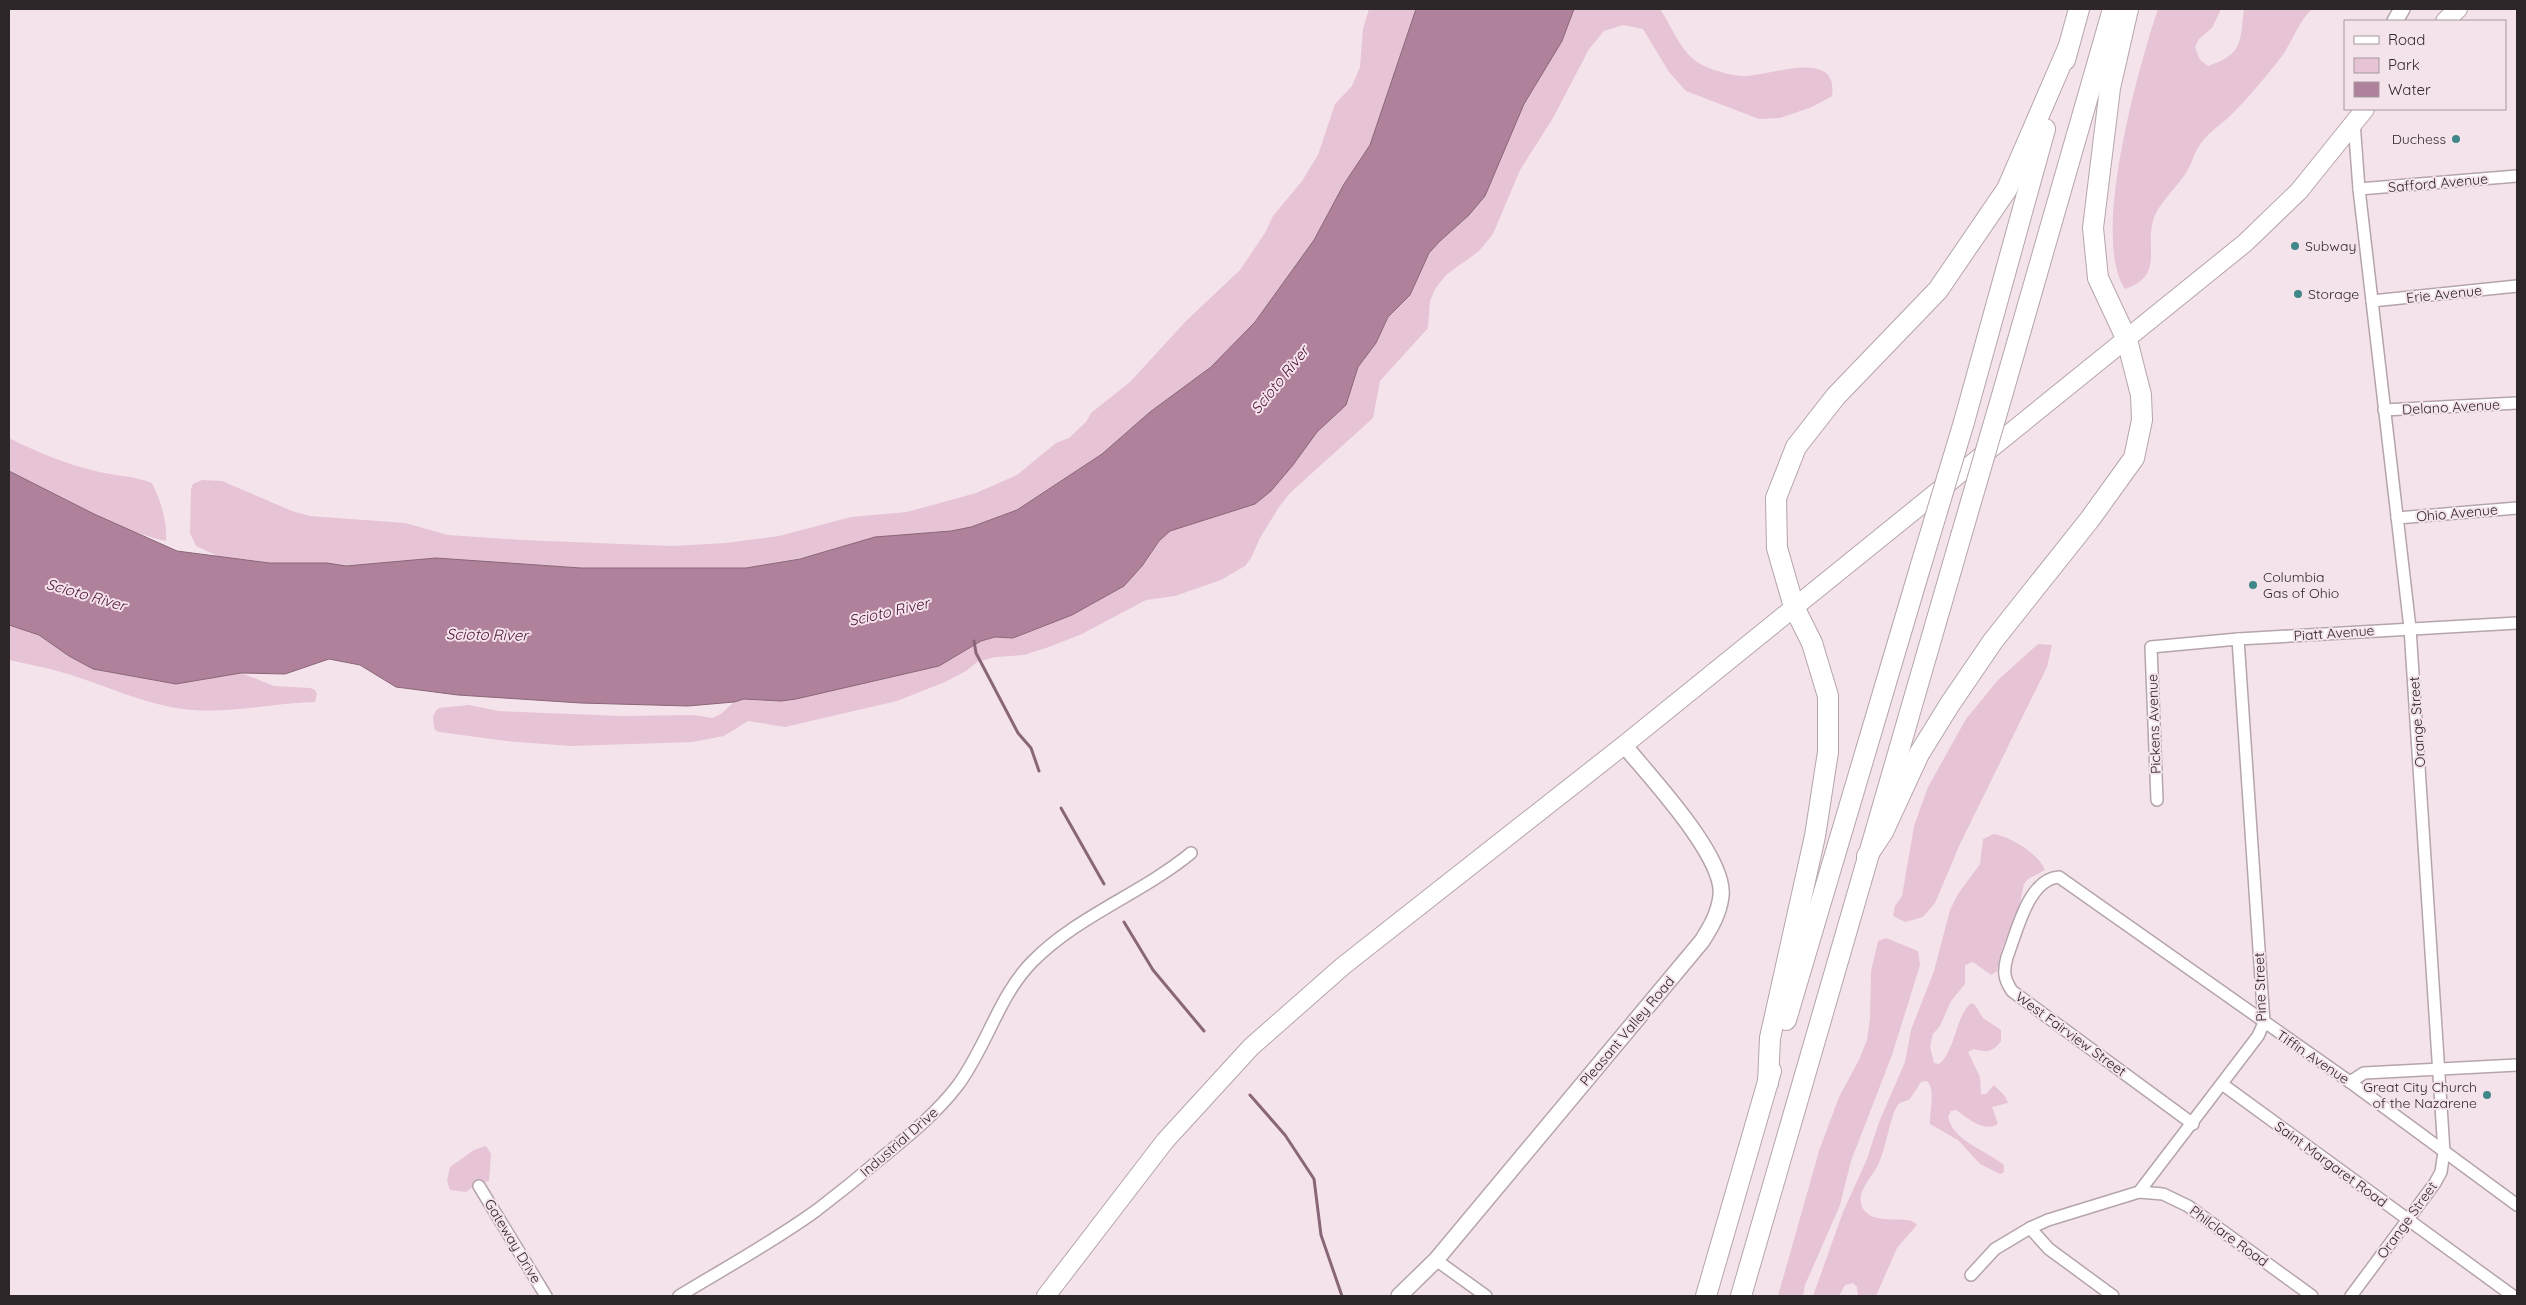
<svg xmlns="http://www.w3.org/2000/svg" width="2526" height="1305" font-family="Quicksand,sans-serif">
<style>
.green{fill:#e6c3d5}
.water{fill:#b0819a;stroke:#896678}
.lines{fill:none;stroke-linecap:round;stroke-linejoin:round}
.stream{stroke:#896678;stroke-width:3}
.street-casing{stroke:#b5a4ac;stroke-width:14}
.secondary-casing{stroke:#b5a4ac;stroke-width:18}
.primary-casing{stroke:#b5a4ac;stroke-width:20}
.highway-casing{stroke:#b5a4ac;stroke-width:22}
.street{stroke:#fff;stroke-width:11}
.secondary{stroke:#fff;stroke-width:15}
.primary{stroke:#fff;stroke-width:18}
.highway{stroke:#fff;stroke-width:20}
.highway-bridge-casing{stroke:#b5a4ac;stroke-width:22;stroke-linecap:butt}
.highway-bridge{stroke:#fff;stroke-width:20}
.poi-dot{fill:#3f8788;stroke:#f5e3ec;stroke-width:2}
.labels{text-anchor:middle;stroke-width:4;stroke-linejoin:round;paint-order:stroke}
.poi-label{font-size:14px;fill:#2d272a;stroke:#f5e3ec;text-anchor:start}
.street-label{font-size:14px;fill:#2d272a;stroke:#f5e3ec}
.water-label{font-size:15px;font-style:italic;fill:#490f34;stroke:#f5e3ec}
</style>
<rect width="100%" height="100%" fill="#f5e3ec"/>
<!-- green -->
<g class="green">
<path d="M1369,9H1416L1370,145L1344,184L1314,240L1255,322L1211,367L1150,412L1102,454L1017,510L971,527L746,568H581L436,558L346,566L327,563H269L222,558L196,546L190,533L191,489L193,484L202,480L222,481L292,511L310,516L405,523L448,535L522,540L672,546L726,543L779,536L851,517L907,512L976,493L1017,475L1056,443L1069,438L1086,422L1091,413L1130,382L1185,322L1240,270L1265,233L1273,216L1302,181L1318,155L1335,104L1352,86L1360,67L1363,29Z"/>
<path d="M1574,9H1660C1673,28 1681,55 1704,66C1716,71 1732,76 1745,76C1770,76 1839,47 1832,96L1812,107L1780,118L1759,119L1686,91L1669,72L1643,29L1623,25L1604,31L1589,49L1553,118L1520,170L1493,234L1479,251L1446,275L1435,289L1430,301L1428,328L1380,381L1373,418L1290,493L1279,507L1260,538L1251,558L1245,566L1221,580L1175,596L1146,600L1082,634L1046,648L1024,655L995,657L977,662L966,671L945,682L897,701L785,727L748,721L724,736L692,742L571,746L506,741L439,732L435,730C433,721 431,714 439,708L469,705L498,711L621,716L693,715L712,718L721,714L734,702L744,699L781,701L939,666L981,641L995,637L1013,638L1072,615L1124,586L1142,566L1159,541L1170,531L1255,504L1271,491L1293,465L1317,432L1346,405L1358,367L1376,343L1388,317L1410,295L1429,253L1439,242L1469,215L1524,104L1562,41Z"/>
<path d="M2158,9H2221L2212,28L2199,39L2195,47L2200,60L2208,66C2243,54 2240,43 2244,9H2312C2297,23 2292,44 2279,60C2264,79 2249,97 2232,114C2222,124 2210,131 2201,143C2194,152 2192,164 2186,173C2177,187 2164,198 2156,213C2141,244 2168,274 2125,289C2090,238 2139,66 2158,9Z"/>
<path d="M9,438C39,453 66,464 99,472C118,476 135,476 152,483C161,502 167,520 166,541C111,529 59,496 9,471Z"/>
<path d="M9,625L39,635L69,656L93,669L176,684L241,673L274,686L310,688L315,690L317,694L315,702C274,703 234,713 193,710C148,707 104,684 61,672C44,667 26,664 9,660Z"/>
<path d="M2038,644L2052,645L2047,667L1960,844L1935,903L1923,917L1905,922L1893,916L1895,906L1902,896L1914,826L1928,787L1966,719L1998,680Z"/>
<path d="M1994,834C2011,837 2039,854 2045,870L2028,879L2024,884L2019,907L2002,948L1997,971L1991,975L1973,962L1965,965V984L1951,1001L1940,1026L1933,1034L1930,1046L1934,1063L1939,1064C1955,1052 1956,1015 1971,1003L1975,1005L1983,1018L2001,1030V1041C1993,1052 1987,1053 1974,1049L1968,1052L1980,1077L1981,1094H1986L1994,1085L2005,1096L2008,1103L1992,1107L1998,1124C1983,1133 1968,1118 1956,1110L1951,1111L1948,1117C1954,1142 1986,1150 2004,1165V1172L2000,1174L1980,1164L1958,1140L1930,1124C1929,1113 1936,1090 1927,1081L1921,1082L1910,1099C1905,1102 1900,1101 1897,1106C1890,1118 1886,1148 1878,1165C1872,1177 1853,1195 1864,1210C1877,1227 1908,1213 1917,1225L1897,1248L1876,1296H1858L1857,1287L1853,1283L1845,1285L1839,1296H1813L1843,1212L1867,1159L1879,1122L1905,1062L1911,1030L1934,971L1950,910L1958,894L1980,864L1983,839Z"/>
<path d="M1886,938L1918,951L1920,965L1916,978L1892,1055L1851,1161L1840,1205L1805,1285L1803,1296H1778L1819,1151L1839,1097L1859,1060L1867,1040L1870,1019L1871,971L1878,941Z"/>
<path d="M486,1146L491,1154L489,1181L476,1184L466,1192L450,1190L447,1181L450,1167L474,1150Z"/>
</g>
<!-- water -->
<path class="water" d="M1416,9H1574L1562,41L1524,104L1485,196L1469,215L1439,242L1429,253L1410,295L1388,317L1376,343L1358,367L1346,405L1317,432L1293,465L1271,491L1255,504L1170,531L1159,541L1142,566L1124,586L1072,615L1013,638L995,637L981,641L939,666L796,699L781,701L744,699L734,702L688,706L581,703L458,695L396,687L360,665L329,659L285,674L241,673L176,684L93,669L69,656L39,635L9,625V471L94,514L177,551L269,563H327L346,566L436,558L581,568H746L800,559L875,537L951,531L971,527L1017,510L1102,454L1150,412L1211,367L1255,322L1314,240L1344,184L1370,145Z"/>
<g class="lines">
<!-- stream -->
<g class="stream">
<path d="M974,641L976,653L1018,733L1031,748L1039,771"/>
<path d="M1061,808L1104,884"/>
<path d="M1124,922L1153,970L1204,1031"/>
<path d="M1250,1095L1285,1135L1314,1179L1321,1235L1342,1296"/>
</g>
<!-- street casing -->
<g class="street-casing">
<g id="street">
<path d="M2359,189L2517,176"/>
<path d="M2372,301L2517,286"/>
<path d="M2384,410L2517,403"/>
<path d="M2397,518L2517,508"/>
<path d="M2157,800L2151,647L2238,639L2517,623"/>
<path d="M2350,1082L2364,1073L2517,1065"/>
<path d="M2222,1084L2513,1296"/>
<path d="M2193,1124L2012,991C2004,979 2003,972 2007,957C2017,932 2028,879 2059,877L2350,1082L2517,1205"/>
<path d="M479,1186L546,1296"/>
<path d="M2139,1192L2163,1194L2188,1206L2312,1296"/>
<path d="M2030,1228L2049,1249L2113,1296"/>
<path d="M1436,1260L1486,1296"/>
<path d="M1971,1275L1995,1249L2030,1228L2048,1220L2139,1192L2258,1036L2264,1023L2238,639"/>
<path d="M679,1296C725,1268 773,1242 817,1210C838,1194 859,1177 879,1160C907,1137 936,1114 958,1085C987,1046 998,997 1032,962C1077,916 1141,894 1191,853"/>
<path d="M2351,1296L2435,1183L2441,1172L2444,1152L2410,628L2359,189L2354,122"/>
</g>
</g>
<!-- secondary casing -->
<g class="secondary-casing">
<g id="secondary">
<path d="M2395,21L2402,9"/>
<path d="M1399,1296L1436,1260L1702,941C1711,927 1719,913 1721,896C1726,857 1649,776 1624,745"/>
</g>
</g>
<!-- primary casing -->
<g class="primary-casing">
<g id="primary">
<path d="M2445,21L2458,9"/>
<path d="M1046,1296L1165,1141L1251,1047L1343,966L1624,745L2245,243L2299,191L2365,109"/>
</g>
</g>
<!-- highway casing -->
<g class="highway-casing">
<g id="highway">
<path d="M2065,60L2079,9"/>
<path d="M2003,392L2113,9"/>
<path d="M1964,422L2045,129"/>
<path d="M1867,856L1883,832L1919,754L1950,704L1993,641L2090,519L2134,458L2142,420L2141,395L2127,340L2098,278L2093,228L2110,88L2128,9"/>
<path d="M1786,1020L1920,568"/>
<path d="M1768,1083L1770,1038L1815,836L1828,752V696L1812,643L1794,607L1777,548L1776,498L1796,447L1836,396L1938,290L2007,189L2068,48"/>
<path d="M1706,1296L1771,1071"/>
<path d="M1741,1296L1961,536"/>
</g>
</g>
<!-- street -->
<use href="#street" class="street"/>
<!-- secondary -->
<use href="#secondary" class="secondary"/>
<!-- primary -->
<use href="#primary" class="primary"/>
<!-- highway -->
<use href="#highway" class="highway"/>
<!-- highway-bridge casing -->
<g class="highway-bridge-casing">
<g id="highway-bridge">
<path d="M1961,536L2003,392"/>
<path d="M1920,568L1964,422"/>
</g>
</g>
<!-- highway-bridge -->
<use href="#highway-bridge" class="highway-bridge"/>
</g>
<!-- markers -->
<g class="poi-dot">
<circle cx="2456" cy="139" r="5"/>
<circle cx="2295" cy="246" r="5"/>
<circle cx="2298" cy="294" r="5"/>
<circle cx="2253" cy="585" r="5"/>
<circle cx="2487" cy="1095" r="5"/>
</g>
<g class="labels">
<!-- poi labels -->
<g class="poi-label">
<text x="2446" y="144" text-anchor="end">Duchess</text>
<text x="2305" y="251">Subway</text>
<text x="2308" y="299">Storage</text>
<text x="2263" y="582">Columbia<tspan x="2263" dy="16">Gas of Ohio</tspan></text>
<text x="2477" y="1092" text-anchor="end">Great City Church<tspan x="2477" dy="16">of the Nazarene</tspan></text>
</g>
<!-- street labels -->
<g class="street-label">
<text transform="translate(2438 183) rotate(-5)" y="5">Safford Avenue</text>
<text transform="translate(2444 294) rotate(-6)" y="5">Erie Avenue</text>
<text transform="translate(2451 407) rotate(-3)" y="5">Delano Avenue</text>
<text transform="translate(2457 513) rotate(-5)" y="5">Ohio Avenue</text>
<text transform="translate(2334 633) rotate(-4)" y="5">Piatt Avenue</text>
<text transform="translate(2417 722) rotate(-94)" y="5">Orange Street</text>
<text transform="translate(2154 724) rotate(-92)" y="5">Pickens Avenue</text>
<text transform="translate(2260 987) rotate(-92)" y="5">Pine Street</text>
<text transform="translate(1627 1031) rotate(-50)" y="5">Pleasant Valley Road</text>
<text transform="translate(2071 1034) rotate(36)" y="5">West Fairview Street</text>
<text transform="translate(2313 1057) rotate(34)" y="5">Tiffin Avenue</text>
<text transform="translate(899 1142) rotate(-41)" y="5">Industrial Drive</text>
<text transform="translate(2331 1164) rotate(36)" y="5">Saint Margaret Road</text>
<text transform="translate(2407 1220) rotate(-54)" y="5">Orange Street</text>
<text transform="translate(2229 1236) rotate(36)" y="5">Philclare Road</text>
<text transform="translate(513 1241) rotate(59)" y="5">Gateway Drive</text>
</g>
<!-- water labels -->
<g class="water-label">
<text transform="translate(1280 380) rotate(-51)" y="5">Scioto River</text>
<text transform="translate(86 595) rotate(16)" y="5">Scioto River</text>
<text transform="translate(889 612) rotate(-13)" y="5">Scioto River</text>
<text transform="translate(487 635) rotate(1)" y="5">Scioto River</text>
</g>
</g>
<!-- border -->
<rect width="2526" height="1305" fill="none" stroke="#2d272a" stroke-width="20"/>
<!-- legend -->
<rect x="2344" y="20" width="162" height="90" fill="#f5e3ec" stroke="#a5989e"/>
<rect x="2354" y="36" width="25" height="8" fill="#ffffff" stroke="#a5989e"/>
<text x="2388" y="45" font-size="15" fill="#2d272a">Road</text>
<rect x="2354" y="58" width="25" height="15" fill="#e6c3d5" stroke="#a5989e"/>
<text x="2388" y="70" font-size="15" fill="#2d272a">Park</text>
<rect x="2354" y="82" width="25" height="15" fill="#b0819a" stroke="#a5989e"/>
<text x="2388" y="95" font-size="15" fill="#2d272a">Water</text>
</svg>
